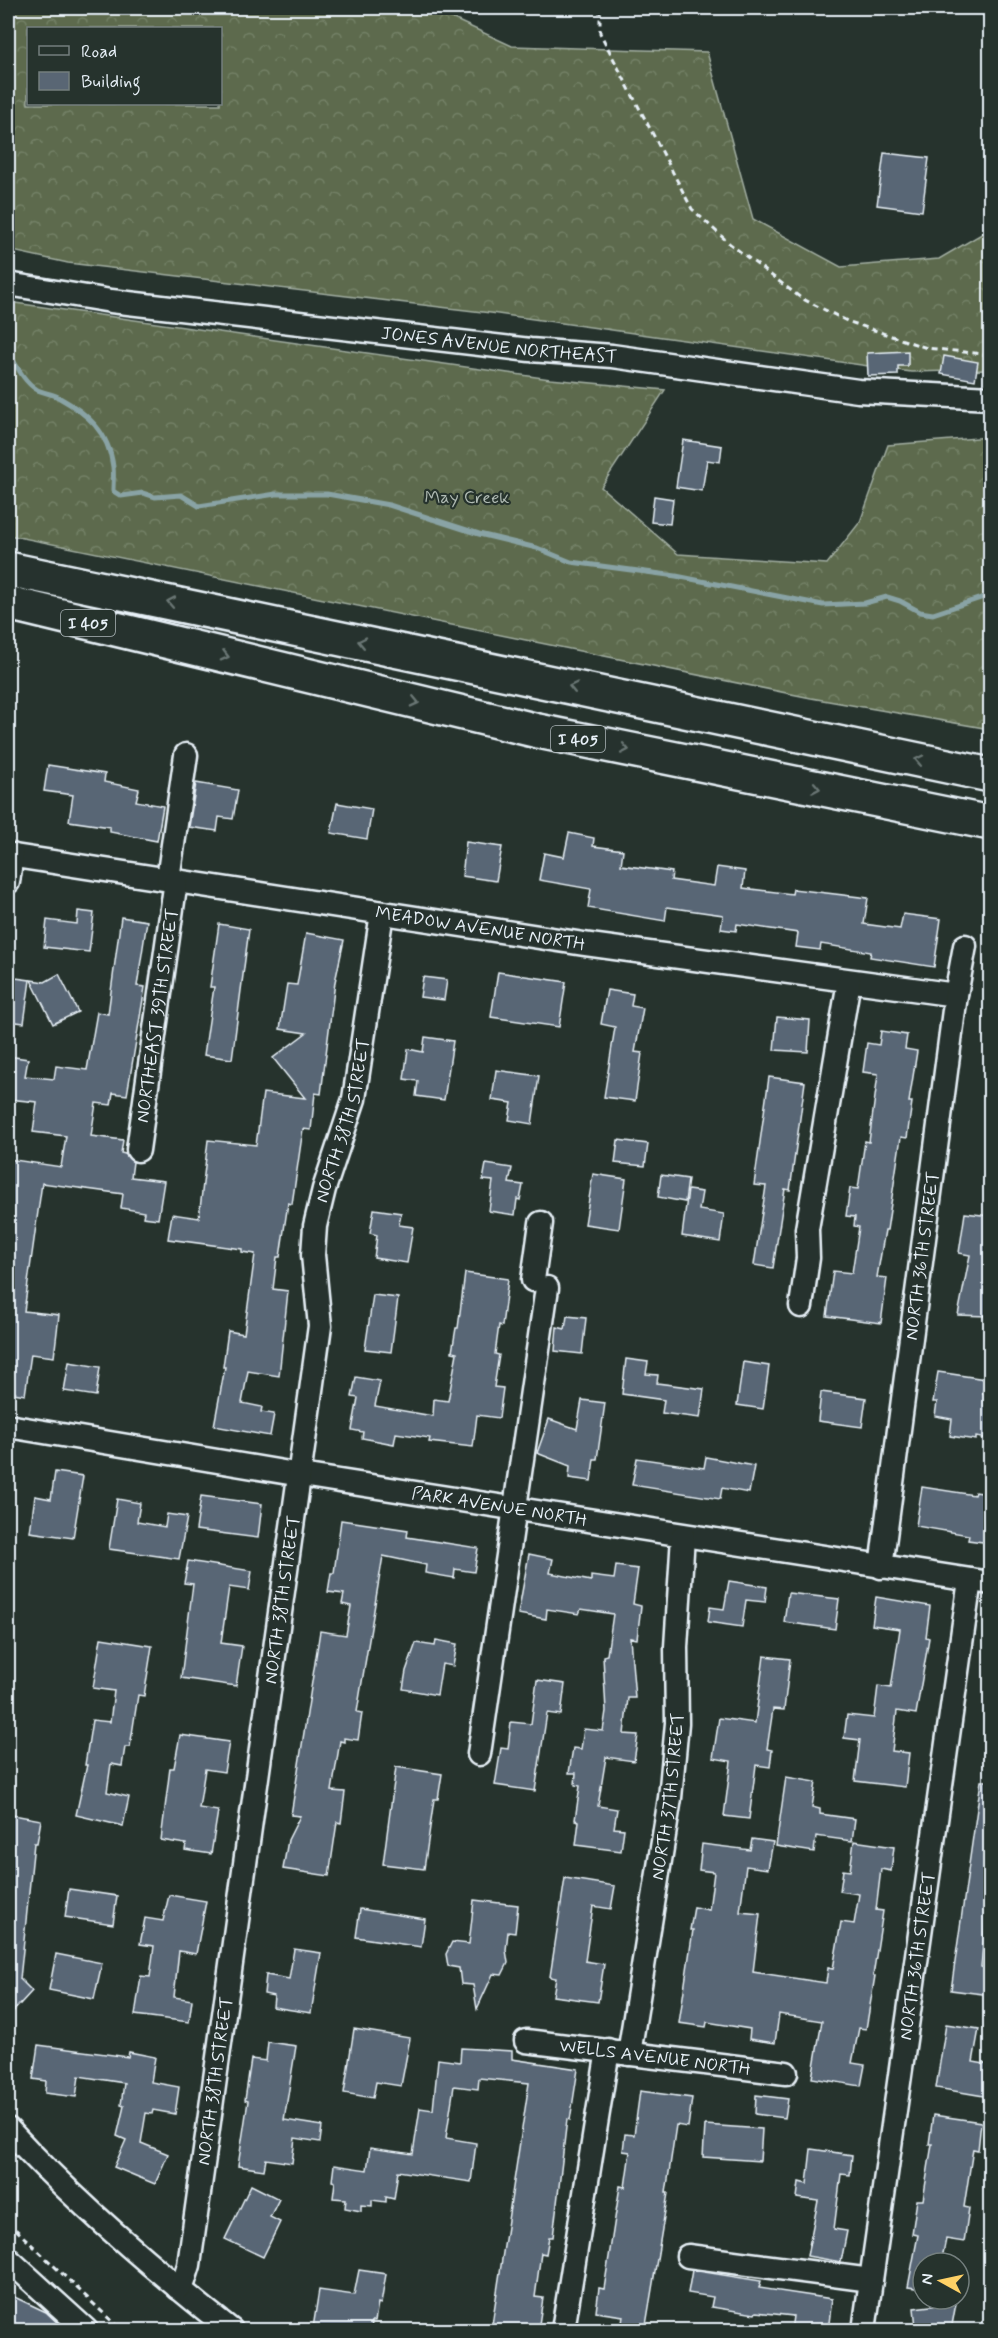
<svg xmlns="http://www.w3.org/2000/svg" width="998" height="2338" font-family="Mynerve,sans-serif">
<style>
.forest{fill:url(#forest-crowns);stroke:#a2aea2;stroke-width:1.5;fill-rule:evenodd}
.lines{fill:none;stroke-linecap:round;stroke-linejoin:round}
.stream{stroke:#89a3a5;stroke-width:5}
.building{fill:#596674;stroke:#e8f1f8;stroke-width:1.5}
.minor-casing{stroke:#e8f1f8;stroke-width:27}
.highway-casing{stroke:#e8f1f8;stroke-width:38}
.path{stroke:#e8f1f8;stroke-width:3;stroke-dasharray:6 4.5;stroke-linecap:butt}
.minor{stroke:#26332d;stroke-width:22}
.highway{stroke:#26332d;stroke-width:33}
.oneway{stroke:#6a7674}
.labels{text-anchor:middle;stroke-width:4.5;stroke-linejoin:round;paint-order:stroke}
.shield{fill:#26332d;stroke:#aeb8bb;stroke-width:1.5}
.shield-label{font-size:16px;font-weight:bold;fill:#e8f1f8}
.street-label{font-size:18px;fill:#e8f1f8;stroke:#26332d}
.park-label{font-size:18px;fill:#b0bbb4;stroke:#26332d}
</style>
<defs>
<pattern id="forest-crowns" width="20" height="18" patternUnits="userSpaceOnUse" patternTransform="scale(1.5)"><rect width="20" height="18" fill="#5d6b4d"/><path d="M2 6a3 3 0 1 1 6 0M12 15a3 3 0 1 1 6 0" fill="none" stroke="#748167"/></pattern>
</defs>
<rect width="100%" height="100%" fill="#26332d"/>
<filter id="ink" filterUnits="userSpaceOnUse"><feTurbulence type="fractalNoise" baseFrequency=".0167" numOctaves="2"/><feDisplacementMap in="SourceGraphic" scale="12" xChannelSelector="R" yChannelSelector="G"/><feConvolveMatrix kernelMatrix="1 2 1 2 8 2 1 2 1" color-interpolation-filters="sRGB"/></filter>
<g filter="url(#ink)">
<!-- forest -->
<g class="forest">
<path d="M8,8H430L512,46L707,52L753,219L841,267L939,259L990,229V370L911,372L491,313L68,263L8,250ZM28,28H220V104H28Z"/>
<path d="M8,302L550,379L665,390L601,487L678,554L827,564L860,522L888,445L990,437V729L811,698L8,535Z"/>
</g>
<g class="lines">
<!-- stream -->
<path class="stream" d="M8,352C16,364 23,381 36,389C42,393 51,393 58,397C87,413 109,432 113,467C114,475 113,483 113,491L121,496L143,493L155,497L181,495L199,506L276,494H327L389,505L479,534L537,548L571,562L676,576L823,605L865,603L887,597L900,601L920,612L933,614L990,595"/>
</g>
<!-- building -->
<g class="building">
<path d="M884,153L929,158L922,211L877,205Z"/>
<path d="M908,351V366H898V375L868,376L867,353Z"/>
<path d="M944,356L978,362L975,380L941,374Z"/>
<path d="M683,440L722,446L720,462L707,460L702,491L676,487Z"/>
<path d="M654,496L673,499L670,524L651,522Z"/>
<path d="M48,765L105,774L104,782L139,789L136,801L163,806L157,841L110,832V827L69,821L73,795L44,791Z"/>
<path d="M196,783L238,790L233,819L219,817L217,831L189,827Z"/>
<path d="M337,803L372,809L367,839L331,833Z"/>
<path d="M569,833L594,838L593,846L623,850L621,865L672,872L671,880L714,886L717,867L745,871L743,888L792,894L793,889L868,898L864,924L900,929L903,914L941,919L934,967L870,957L871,952L821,944L820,950L796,947L798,933L737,924L736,931L721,929L723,915L667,907L665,921L588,908L591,889L539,880L544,853L564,857Z"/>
<path d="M466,842L502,847L496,881L462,876Z"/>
<path d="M78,911L94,913L89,952L44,947L47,920L77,924Z"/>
<path d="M121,917L147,921L137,986L145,987L127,1095L113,1093L111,1105L96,1103L91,1136L123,1140L121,1153L125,1154L133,1162L131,1177L164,1181L158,1219L143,1217L144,1212L121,1208L123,1194L42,1183L24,1311L59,1315L54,1357L31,1354L25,1395L8,1392V1159L61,1167L66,1136L33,1132L37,1102L8,1099V1056L28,1059L25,1076L54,1079L56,1066L87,1070L97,1012L108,1014Z"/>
<path d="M219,924L249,929L232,1059L204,1055L214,987H210Z"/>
<path d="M306,933L344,940L335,982L321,1094L315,1093L311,1130L303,1129L292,1204L288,1203L280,1257H277L273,1289L288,1291L279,1376L248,1371L242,1403L262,1407L261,1412L274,1414L270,1436L214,1426L225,1367H223L228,1331L244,1334L255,1254L242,1252V1249L168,1239L172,1214L199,1218L208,1140L256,1145L263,1093L305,1098L273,1058L306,1033L280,1029L287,984L297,985Z"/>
<path d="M498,972L566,982L559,1027L491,1017Z"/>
<path d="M59,974L78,1012L53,1024L31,980L45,982Z"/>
<path d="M8,977L30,980L24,1023L8,1021Z"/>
<path d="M423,977L447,980L444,1000L420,997Z"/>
<path d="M607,990L633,994L631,1006L643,1008L635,1052L642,1053L635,1101L604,1097L615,1027L601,1024Z"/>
<path d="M777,1017L810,1020L808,1052L774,1050Z"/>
<path d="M881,1031L907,1035L905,1049L917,1051L909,1102H912L907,1138L901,1137L887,1230H885L877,1277L887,1278L881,1323L827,1316L833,1271L852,1273L859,1227L854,1226L855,1217L846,1216L850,1188L858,1189L865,1141L869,1142L878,1074L863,1072L867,1043L879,1045Z"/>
<path d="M425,1037L453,1041L444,1100L416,1096L418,1081L404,1079L408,1049L423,1052Z"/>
<path d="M496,1070L539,1076L532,1124L509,1120L512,1103L492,1100Z"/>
<path d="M769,1077L805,1082L790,1190L785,1189L773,1268L754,1265L766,1186L754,1185Z"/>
<path d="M618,1140L648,1144L645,1166L615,1163Z"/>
<path d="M486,1164L512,1168L509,1183L523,1185L520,1200L517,1199L515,1215L489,1211L493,1181L483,1180Z"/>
<path d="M593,1174L626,1179L619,1229L585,1224Z"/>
<path d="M661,1175L688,1179L685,1202L658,1197Z"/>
<path d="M688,1190L702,1192L699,1210L724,1214L720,1242L682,1236Z"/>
<path d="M374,1209L401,1213L399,1225L413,1227L407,1263L374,1258L377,1235L370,1233Z"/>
<path d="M965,1213L990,1216V1314H988L987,1316L958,1315L970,1255L959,1253Z"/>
<path d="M465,1273L508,1279L502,1326L499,1325L495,1354L499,1355L494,1387L503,1388L499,1418L477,1415L473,1447L429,1442L430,1438L396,1433L394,1444L362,1438L363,1432L352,1430L358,1398L352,1397L356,1377L380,1381L375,1406L433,1416L434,1399L448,1401L457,1353L452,1352L456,1328H458Z"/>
<path d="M373,1295L398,1298L391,1352L365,1349Z"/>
<path d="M567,1316L586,1318L582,1354L555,1351L557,1327L565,1329Z"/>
<path d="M626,1359L648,1362L646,1374L658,1375L657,1383L704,1389L700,1418L662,1413L664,1400L622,1394Z"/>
<path d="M69,1362L100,1367L96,1396L64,1391Z"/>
<path d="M743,1362L769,1366L763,1409L737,1405Z"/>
<path d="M938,1372L985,1379L983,1393L990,1394V1439L976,1437V1440L950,1436L952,1419L935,1416L937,1402H933Z"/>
<path d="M821,1392L866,1398L862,1427L818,1421Z"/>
<path d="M582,1400L605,1403L597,1459H594L591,1481L569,1478L570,1466L537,1453L549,1419L577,1429Z"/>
<path d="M706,1457L754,1466L749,1493L722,1488L720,1499L632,1485L637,1458L704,1468Z"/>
<path d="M55,1472L83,1476L73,1538L30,1532L35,1496L51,1499Z"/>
<path d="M922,1487L974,1495L975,1492L990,1494V1543L968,1540L969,1535L916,1526Z"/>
<path d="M201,1496L262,1504L258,1538L196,1530Z"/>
<path d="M117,1499L140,1503L137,1522L165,1527L167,1514L187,1517L179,1559L109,1549Z"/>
<path d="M341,1520L408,1530L407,1537L478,1548L474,1572L455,1569L454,1578L425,1573L426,1565L383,1556L357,1712L362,1713L358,1740L344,1738V1742L340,1741L332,1791L345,1792L341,1823L337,1822L329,1876L283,1869L288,1840L300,1816L291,1815L320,1631L346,1635L351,1606L342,1604L344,1594L328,1592L331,1573H334Z"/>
<path d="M529,1554L553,1559L550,1573L591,1581V1576L614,1579L616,1566L638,1569L633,1604L641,1606L637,1639L630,1638L635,1698H628L624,1734L638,1735L634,1761L606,1757L598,1806L617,1809L614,1828L624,1829L621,1851L576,1845L579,1821L575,1820L580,1786L575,1785L576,1773H569L573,1748L581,1749L584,1729L603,1731L606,1711L603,1656L607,1655L613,1614L581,1609L579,1614L547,1609L546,1619L518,1614Z"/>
<path d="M188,1561L252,1571L249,1590L229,1587L221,1643L242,1646L236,1686L181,1678L193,1584L184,1583Z"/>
<path d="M729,1581L767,1587L765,1602L746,1600L742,1627L708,1622L710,1607L724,1609Z"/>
<path d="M788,1593L839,1599L835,1629L784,1622Z"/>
<path d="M876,1597L930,1606L926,1637L929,1638L916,1714L897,1711L892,1751L909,1753L905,1787L855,1781L860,1740L844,1738L847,1715L874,1718L878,1686L891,1688L900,1629L872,1625Z"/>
<path d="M101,1638L152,1646L144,1696L138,1695L130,1747H125L122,1766L111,1764L107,1792L129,1797L123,1826L76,1815L87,1765H85L92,1720L110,1722L114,1691L93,1688Z"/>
<path d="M436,1640L457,1644L453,1666L442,1664L437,1695L403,1689L406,1671L416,1643L435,1646Z"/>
<path d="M764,1656L790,1659L784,1710L773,1709L767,1749L772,1750L770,1767L756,1765L749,1819L724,1816L731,1761L713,1758L719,1718L755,1723Z"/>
<path d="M537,1680L565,1684L561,1715L547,1713L535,1791L495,1785L501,1748L508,1749L511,1722L531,1724Z"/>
<path d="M180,1735L229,1742L224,1772L205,1769L199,1808L218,1811L211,1854L185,1850L186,1844L161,1840L170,1768H174Z"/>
<path d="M396,1767L442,1774L438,1799H434L424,1869L383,1864Z"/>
<path d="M786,1777L816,1782L812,1807L820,1809V1814L855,1819L852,1841L816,1836L814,1852L776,1846Z"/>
<path d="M981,1781H990V1917L986,1916L981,1967L990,1969V1995L951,1990Z"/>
<path d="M8,1814L41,1820L37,1843H34L20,1979L32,1991L8,2017Z"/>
<path d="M752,1839L773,1842L768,1869L746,1866L740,1912L760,1914L753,1972L826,1983L828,1968L833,1969L841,1922L854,1924L859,1894L840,1891L843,1870L850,1871L854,1841L894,1847L891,1871L881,1869L876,1910L883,1911L873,1976H875L866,2029L859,2028L852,2063L865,2065L861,2086L812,2078L822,2021L779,2014L775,2043L749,2039L750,2029L707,2022L706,2027L679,2023L693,1930H690L694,1907L709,1910L714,1872L699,1870L702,1844L750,1850Z"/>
<path d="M565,1878L615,1886L611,1909L593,1906L585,1961L604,1964L598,2002L553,1996L556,1978L550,1977Z"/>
<path d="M69,1889L117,1896L113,1924L65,1917Z"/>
<path d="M169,1895L206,1901L196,1954L179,1951L174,1997L192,2000L189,2022L135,2015L141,1976L150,1977L154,1946L140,1944L145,1918L163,1921Z"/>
<path d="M474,1900L518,1905L515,1933L508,1932L506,1950L508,1963L502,1975L493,1974L477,2009L473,1985L461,1984L459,1968L448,1966L446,1954L452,1942L469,1944Z"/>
<path d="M360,1909L425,1919L421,1947L356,1937Z"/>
<path d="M294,1949L321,1953L311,2013L273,2007L274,1996L264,1994L266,1975L289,1979Z"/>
<path d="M56,1954L102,1963L94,1999L49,1990Z"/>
<path d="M946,2024L979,2029L973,2062L990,2065V2097L936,2088Z"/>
<path d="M354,2029L410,2038L401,2086L376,2082L373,2098L344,2093Z"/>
<path d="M268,2042L296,2046L284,2120L322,2126L320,2142L295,2138L292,2163L266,2159L264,2170L238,2166L248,2101L245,2100L251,2059L266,2061Z"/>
<path d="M38,2045L128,2057L129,2052L155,2057L151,2082L179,2087L175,2114L153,2110L152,2114L146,2113L141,2143L168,2154L155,2184L114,2167L126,2140L117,2136L124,2106L121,2105L124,2083L79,2076L76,2097L45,2093L46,2081L33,2079Z"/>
<path d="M461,2048L512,2051V2059L578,2069L570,2120L567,2119L553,2237H549L546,2254L541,2253L535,2297L543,2298L538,2331H491L529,2083L479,2078L478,2089L454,2086L446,2138L476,2143L471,2182L398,2171L394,2199L386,2197V2202L372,2200V2206L361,2205V2211L345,2208L346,2199L333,2198L335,2182L332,2181L334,2165L367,2170L370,2148L413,2154L420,2108L433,2110L438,2059L460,2062Z"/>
<path d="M640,2091L692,2098L688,2127L676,2125L666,2193H668L645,2331H621L623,2316L596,2312L599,2288L604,2289L620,2186L625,2187L630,2152L623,2151L625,2134L634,2135Z"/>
<path d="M756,2095L788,2099L785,2118L755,2114Z"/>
<path d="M933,2115L981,2122L978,2150L973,2149L964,2207L969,2208L964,2242L946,2239L941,2263H923V2289L908,2287L918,2235L912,2234L917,2200H923L932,2144H929Z"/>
<path d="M705,2125L762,2129L760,2161L703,2157Z"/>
<path d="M811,2149L852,2155L850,2175L841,2174L834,2229L847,2231L841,2262L807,2256L818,2201L797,2198L799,2182L807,2184Z"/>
<path d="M251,2185L279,2199L270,2217L280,2222L263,2257L225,2239Z"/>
<path d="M359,2270L386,2274L381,2304L378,2303L375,2321H372L371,2331H330L313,2328L319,2290L354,2295Z"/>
<path d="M692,2270L761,2281L759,2288L832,2299L828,2331H791L793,2316L756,2312L755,2314L711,2307L713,2297L688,2293Z"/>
<path d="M8,2294L46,2312L66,2331H13L8,2325Z"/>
<path d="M956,2303L951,2331H925L926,2326L916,2327L914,2308Z"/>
</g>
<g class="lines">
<!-- minor casing -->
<g class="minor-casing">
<g id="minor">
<path id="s1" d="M8,284L111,301L530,350L612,356L858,391L990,398"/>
<path id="s2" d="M8,855L584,944L956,995"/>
<path d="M168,879L186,755"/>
<path d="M8,882L12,855"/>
<path id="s3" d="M138,1150L176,880"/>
<path d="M533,1280L541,1223"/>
<path d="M801,1306L808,1258L807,1229L849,981"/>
<path id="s4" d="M8,1426L301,1475L990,1583"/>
<path id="s5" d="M881,1567L956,995L965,946"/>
<path d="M479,1754L547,1288"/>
<path id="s6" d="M526,2041L786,2073"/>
<path id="s7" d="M629,2054L670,1798L677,1723L676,1647L683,1536"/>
<path d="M8,2129C76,2203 153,2269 231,2330"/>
<path d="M688,2256L871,2280"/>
<path d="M8,2259L86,2330"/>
<path id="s8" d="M178,2288L184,2281L189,2265L320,1326L313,1255L315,1226L324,1189L354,1099L382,913"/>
<path d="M563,2330L608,2050"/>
<path id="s9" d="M864,2330L970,1580"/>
</g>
</g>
<!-- highway casing -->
<g class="highway-casing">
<g id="highway">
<path d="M8,569L990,775"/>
<path d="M8,603L538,731L990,823"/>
</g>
</g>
<!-- path -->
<g class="path">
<path d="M600,8V33L692,209L730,244L801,298L847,321L927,348L983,354L990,357"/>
<path d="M8,2222L121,2330"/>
<path d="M8,2330L12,2323"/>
</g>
<!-- minor -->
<use href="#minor" class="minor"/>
<!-- highway -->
<use href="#highway" class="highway"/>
</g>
<!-- one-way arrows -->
<defs><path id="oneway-chevron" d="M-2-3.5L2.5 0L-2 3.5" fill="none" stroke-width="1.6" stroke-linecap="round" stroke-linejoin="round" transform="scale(1.5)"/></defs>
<g class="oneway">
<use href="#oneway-chevron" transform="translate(171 602) rotate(-169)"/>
<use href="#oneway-chevron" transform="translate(362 642) rotate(-168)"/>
<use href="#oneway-chevron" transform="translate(225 656) rotate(14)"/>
<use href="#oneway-chevron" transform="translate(573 687) rotate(-168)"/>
<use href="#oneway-chevron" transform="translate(415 702) rotate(13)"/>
<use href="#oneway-chevron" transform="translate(625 749) rotate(11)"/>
<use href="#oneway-chevron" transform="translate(919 760) rotate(-168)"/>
<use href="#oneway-chevron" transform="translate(816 788) rotate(11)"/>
</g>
</g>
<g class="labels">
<!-- shield labels -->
<g class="shield">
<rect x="61" y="610" width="54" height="26" rx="4.5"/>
<rect x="551" y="726" width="54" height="26" rx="4.5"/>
</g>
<g class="shield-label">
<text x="88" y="629">I 405</text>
<text x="578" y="745">I 405</text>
</g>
<!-- street labels -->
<g class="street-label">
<text dy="6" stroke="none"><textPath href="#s1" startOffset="495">JONES AVENUE NORTHEAST</textPath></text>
<text dy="6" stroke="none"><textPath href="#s2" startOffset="478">MEADOW AVENUE NORTH</textPath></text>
<text dy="6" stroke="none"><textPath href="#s3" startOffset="136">NORTHEAST 39TH STREET</textPath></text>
<text dy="6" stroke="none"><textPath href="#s8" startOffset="1184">NORTH 38TH STREET</textPath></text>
<text dy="6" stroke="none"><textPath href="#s5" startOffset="314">NORTH 36TH STREET</textPath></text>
<text dy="6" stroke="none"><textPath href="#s4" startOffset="498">PARK AVENUE NORTH</textPath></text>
<text dy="6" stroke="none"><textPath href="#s8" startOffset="698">NORTH 38TH STREET</textPath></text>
<text dy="6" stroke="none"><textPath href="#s7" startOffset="261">NORTH 37TH STREET</textPath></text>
<text dy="6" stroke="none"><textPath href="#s9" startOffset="378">NORTH 36TH STREET</textPath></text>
<text dy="6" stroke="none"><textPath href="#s6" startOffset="130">WELLS AVENUE NORTH</textPath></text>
<text dy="6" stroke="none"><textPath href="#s8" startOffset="212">NORTH 38TH STREET</textPath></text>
</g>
<!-- park labels -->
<g class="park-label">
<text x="467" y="503">May Creek</text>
</g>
</g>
<!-- margin -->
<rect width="998" height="2338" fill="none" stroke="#26332d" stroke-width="30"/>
<rect x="15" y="15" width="968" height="2308" fill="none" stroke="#e8f1f8" stroke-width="2" filter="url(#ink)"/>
<!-- legend -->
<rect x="27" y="27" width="195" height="78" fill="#26332d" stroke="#747f7e" stroke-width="1.5"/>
<rect x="39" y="46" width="30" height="9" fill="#26332d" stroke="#747f7e" stroke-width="1.5"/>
<text x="81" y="57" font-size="18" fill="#e8f1f8">Road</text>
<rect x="39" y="72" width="30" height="18" fill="#596674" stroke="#747f7e" stroke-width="1.5"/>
<text x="81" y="87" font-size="18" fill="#e8f1f8">Building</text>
<!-- north arrow -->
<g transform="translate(941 2281) rotate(278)"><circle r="28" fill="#26332d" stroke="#747f7e" stroke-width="1.5"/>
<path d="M0-4.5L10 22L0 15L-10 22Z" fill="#ffd166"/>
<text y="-9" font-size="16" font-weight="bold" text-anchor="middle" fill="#e8f1f8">N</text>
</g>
</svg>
